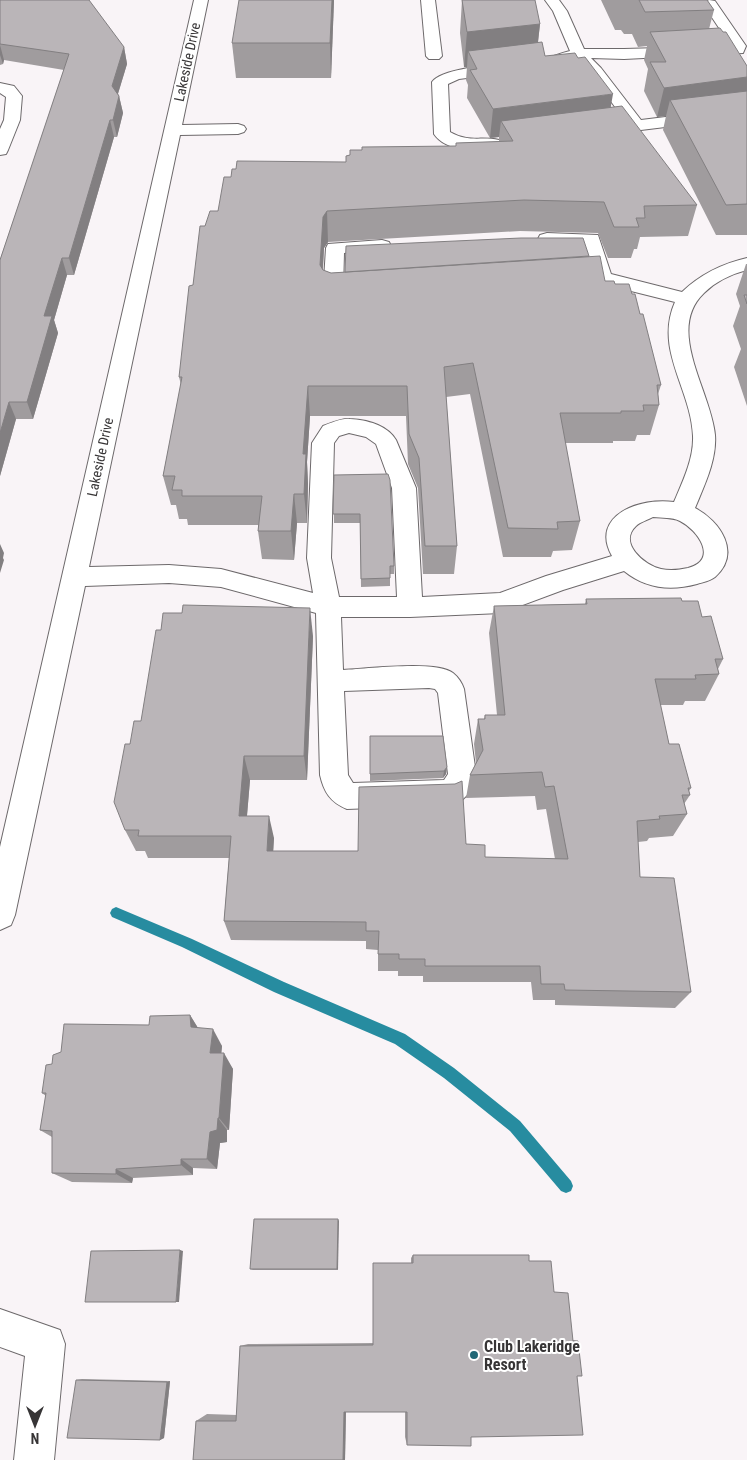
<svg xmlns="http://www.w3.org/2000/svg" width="747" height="1460" font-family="'Roboto Condensed',sans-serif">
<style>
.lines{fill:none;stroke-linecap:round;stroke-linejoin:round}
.stream{fill:#278ca0;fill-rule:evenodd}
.minor-casing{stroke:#6d696b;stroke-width:2}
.minor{fill:#fff;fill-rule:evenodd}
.wall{fill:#a09c9e}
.shaded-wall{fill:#827f81}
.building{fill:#bab5b8;stroke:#827f81}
.poi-dot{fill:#206776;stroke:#fff;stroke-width:2}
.labels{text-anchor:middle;stroke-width:4;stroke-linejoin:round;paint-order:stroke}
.street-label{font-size:14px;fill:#373536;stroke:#fff}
.near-poi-label{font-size:16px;font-weight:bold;fill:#373536;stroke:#fff;text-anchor:start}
</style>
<rect width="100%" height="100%" fill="#f9f4f7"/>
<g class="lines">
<!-- stream -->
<path class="stream" d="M116,907L192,939L284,982L405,1034L454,1068L520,1121L571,1181L573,1186L571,1191L566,1193L561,1191L510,1131L444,1078L395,1044L274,992L182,947L112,917L110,913L112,909Z"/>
<!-- minor casing -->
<g class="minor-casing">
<g id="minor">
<path d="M194,0H208L182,125L238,124L244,126L246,129L244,132L238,134L180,135L89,567L169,565L221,569L313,593L307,558L312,443L323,426C331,423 342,418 350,419C367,420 387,425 396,440L416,488L422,597L500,593L546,576L612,556C589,515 641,497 674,502C683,481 694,458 693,436C691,388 654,350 675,302L595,282L583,245L540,243L538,239L540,235L547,233L598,235L611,274L682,292C701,274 721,264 747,258V270C731,274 715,282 704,293C665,330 711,391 715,435C717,460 704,486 695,508C720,521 742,553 715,577C710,581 703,582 697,584C671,591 646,589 624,571L563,590L501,613L410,617H341L343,670C366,669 436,660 453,673C458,677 462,683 464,689L476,774L467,795L461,801L451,805L347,809C330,802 324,792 320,775L316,613L221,587L169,583L85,586L15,915L11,925L0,930V847ZM349,433L366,437L376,444L392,488L397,597H339L331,558L334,443L339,436ZM653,517C662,518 672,517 680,521C698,530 719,560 688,568C679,570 670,571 661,569C644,565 618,543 636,526C640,522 648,520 653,517ZM429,688L435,689L438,693L448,774L444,780L353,783L348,775L344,691Z"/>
<path d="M421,0H435L442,56L439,59H429L426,56Z"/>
<path d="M545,0H559L567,11L584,49H624L731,46L703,4L709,0L715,1L746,46L743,53L624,59L591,58L601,68L641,120L747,107V117L600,135L594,133L592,130L594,127L626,122L591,74L575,59L546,68L459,79L448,84L450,132C469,143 481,136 499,140L501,144L499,148C480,152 446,152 434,134L432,82C444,65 521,63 544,59C552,57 561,53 570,51L553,11Z"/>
<path d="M0,83L14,86L22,96L20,120L8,150L6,154L0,155V129L4,120L6,97L0,93Z"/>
<path d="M382,240L389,242L391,246L389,250L344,253L343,289L353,291L356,295L353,299L333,302L326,300L323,296L326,248L328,244Z"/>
<path d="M0,1309L60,1330L65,1344L54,1460H14L25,1356L0,1347Z"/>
</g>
</g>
<!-- minor -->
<use href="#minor" class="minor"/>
</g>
<!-- wall -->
<g class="wall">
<path d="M0,0L124,47L127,64L118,94L119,96L123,113L117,137H114L74,275H67L54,320L58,333L33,419H16L0,476V260L64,70L4,60L3,64L0,65Z"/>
<path d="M334,0L331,78H236L232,43Z"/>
<path d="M462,0L540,24L538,43L545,56L611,107L697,205L688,236L640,237L637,249H634L631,258H608L598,233L520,231L328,242L324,248L323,270L331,273L589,256L605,281L615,284L632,294L640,314L661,385L658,394L659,405L650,435H637L635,441H613V443H565L580,521L572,550L553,551L551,557H503L470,394L446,397L457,546L454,574H423L418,488L408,464L406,416H310L307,462L308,484L307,523H297L294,560L262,559L258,531V525H188L187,519H179L176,505H171L163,476L181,385L179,377L193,285L205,226L218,211L231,177L346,162L350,155L362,150L456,146V143L499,142V137L490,138L467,98L468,85L466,80L467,67H464L460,33Z"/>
<path d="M601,0H707L714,10L709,29L747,66V235H716L663,130L666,116L657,117L644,91L648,69L644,60L647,46L638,47L632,34H624L621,30H615Z"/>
<path d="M746,264H747V406L734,367L741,349L733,326L740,306L736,294Z"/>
<path d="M334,475L394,566V574H390V586L361,587L360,523H334Z"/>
<path d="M586,599L682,601L702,617L723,659L718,669L719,674L705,701H685L683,705H660L669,744L691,788L689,791L690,795L684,804L687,814L673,836L649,838L647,841L638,842L640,877L691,992L675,1008L555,1005V1000H533L531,982H423V976H398V971H378V950L366,949V941L231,940L224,921L229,858H148L145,851H136L125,830L130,744L141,721L313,636L307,780H250L247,816L274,838L273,851H358L466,844L485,857L555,859L546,809L537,810L535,796L466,798L470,775L476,763L474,744L478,719H484L485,715H497L489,633L494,606L585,604Z"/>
<path d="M370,736L447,767L446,774L443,778L370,781Z"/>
<path d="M190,1015L198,1028L222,1046L221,1053L233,1069L229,1130H227V1142L220,1143L217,1169L193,1168V1175L133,1178L132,1183L72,1182L52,1173V1137L40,1130L46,1096L42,1093L52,1064L149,1025Z"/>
<path d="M338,1219V1270H253L250,1269Z"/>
<path d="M413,1255L529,1261L554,1292L573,1340L578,1341L577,1376L471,1437L407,1445L405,1437V1412H346L345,1460H193L196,1421L207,1414L237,1415L240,1346L248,1344L373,1343L411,1263V1258Z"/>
<path d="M82,1379L170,1381L164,1438L160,1440L76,1380Z"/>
</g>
<!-- shaded-wall -->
<g class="shaded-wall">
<path d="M332,0H334L331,78L330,43Z"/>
<path d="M540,24L536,58L468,51L467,67H464L467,32Z"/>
<path d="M0,45L4,60L3,64L0,55Z"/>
<path d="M124,47L127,64L115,103L112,86Z"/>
<path d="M747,77V99L670,100L666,116L657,117L664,88Z"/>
<path d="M613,94L608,123L501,121L499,137L490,138L493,109Z"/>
<path d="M119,96L123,113L117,137L113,120Z"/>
<path d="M110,120L114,137L74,275L69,258Z"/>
<path d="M327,211L328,242L324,248L321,296L320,265L323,217Z"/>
<path d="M62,258L67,275L54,320L58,333L33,419L27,402L44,316Z"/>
<path d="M308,386L310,416L307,462L308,484L307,523L304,494L303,454Z"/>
<path d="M9,402L16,419L0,476V433Z"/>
<path d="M294,494L297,523L294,560L291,531Z"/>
<path d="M0,544L4,553L3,558L4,560L0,573Z"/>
<path d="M310,608L313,636L307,780L304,756Z"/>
<path d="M244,756L250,780L245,838L239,816Z"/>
<path d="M447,767L446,774L443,778L444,771Z"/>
<path d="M269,816L274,838L272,872L267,851Z"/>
<path d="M190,1015L201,1033L191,1027Z"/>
<path d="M213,1029L222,1046L220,1069L210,1053Z"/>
<path d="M224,1053L233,1069L229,1130L219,1118Z"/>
<path d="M218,1118L227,1130V1142L220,1143L217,1169L207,1159L210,1132Z"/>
<path d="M181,1159L193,1168V1175L181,1165Z"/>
<path d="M116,1169L133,1178L132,1183L116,1174Z"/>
<path d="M338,1219L339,1221L338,1270L337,1269Z"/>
<path d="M180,1250L183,1251L179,1302H176Z"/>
<path d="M170,1381L164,1438L160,1440L167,1382Z"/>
<path d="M346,1406L345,1460H343L344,1412Z"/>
</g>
<!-- building -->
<g class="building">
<path d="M0,0H89L124,47L112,86L119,96L113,120H110L69,258H62L44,316H52L27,402H9L0,433V260L69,54L0,44Z"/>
<path d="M239,0H332L330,43H232Z"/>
<path d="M462,0H535L540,24L467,32Z"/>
<path d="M639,0H707L714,10L645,12Z"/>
<path d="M720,28L723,32H726L747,66V77L664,88L650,62H666L650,32Z"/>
<path d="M542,42L545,56L575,53L578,58L585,57L613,94L493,109L470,70L477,69L468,51Z"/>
<path d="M747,91V204L726,205L670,100Z"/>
<path d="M622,106L697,205L644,206L645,218H636L639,227H614L604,202L524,200L327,211L323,217L320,265L323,270L331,273L600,256L605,281H614L615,284H629L632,294H635L640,314H643L661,385H657L659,405H643L644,411H621V413H560L580,521L557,522L558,529L508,528L473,363L444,367L457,546H425L419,458L409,434L407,386H308L303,454H306L304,494H294L291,531H258L262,496H182V490H172L175,476H163L182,377H179L189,286L193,285L200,226H205L210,211H218L224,177H231L232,169H236L237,161L346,162V156L350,155V150H362V147L456,146V143L513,141L501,121Z"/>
<path d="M521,238H583L589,256L345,272L346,246Z"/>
<path d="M744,295H747V304Z"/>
<path d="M388,474L390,480L394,566H390V578L361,579L360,514H333L334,475Z"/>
<path d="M681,598L682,601H698L702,617L711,616L723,659H715L719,674L695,675L696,679H655L669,744H679L691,788H688L690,795H682L687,814L659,816L660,819L637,821L640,877L674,878L691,992L565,990L564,984H541L540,966H425V959H399V954H378L379,931H366V922L224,921L231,836H138L139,830H125L114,802L125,744H130L134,721H141L156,630H161L163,613H182L183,605L310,608L304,756H244L239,816H269L267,851H358L359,787L455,784L462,781L466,844L485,845V857L568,859L554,786L545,787L542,772L470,775L483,750L478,719H485V715H505L494,606L587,604L586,599Z"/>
<path d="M370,736H443L447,767L444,771L370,774Z"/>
<path d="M190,1015L191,1027L213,1029L210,1053H224L219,1118H218L217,1130L210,1132L207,1159H181V1165L116,1169V1174L52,1173V1131L40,1130L46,1093H42L46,1065L52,1064L53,1055L61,1052L64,1024L149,1025L150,1016Z"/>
<path d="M254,1219H338L337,1269H250Z"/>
<path d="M180,1250L176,1302H85L91,1251Z"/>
<path d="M413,1255H529V1261H551L554,1292L568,1293L573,1341H578L582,1376H577L583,1435L471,1437V1446L407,1445V1412H344L343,1460H193L196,1421H236L240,1346L373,1345V1263H413Z"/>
<path d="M76,1380L167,1382L160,1440L67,1438Z"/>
</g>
<!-- markers -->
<circle class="poi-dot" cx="474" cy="1355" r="5"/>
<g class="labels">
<!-- street labels -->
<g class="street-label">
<text transform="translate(187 62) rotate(-78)" y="5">Lakeside Drive</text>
<text transform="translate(100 457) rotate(-78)" y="5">Lakeside Drive</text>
</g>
<!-- near-poi labels -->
<g class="near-poi-label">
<text x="484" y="1352">Club Lakeridge<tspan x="484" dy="18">Resort</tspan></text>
</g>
</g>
<!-- north arrow -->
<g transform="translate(35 1425) rotate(180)" stroke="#ffffff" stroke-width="4" paint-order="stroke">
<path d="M0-4L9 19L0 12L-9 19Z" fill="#373536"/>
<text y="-8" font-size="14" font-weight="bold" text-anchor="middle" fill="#373536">N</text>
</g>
</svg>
